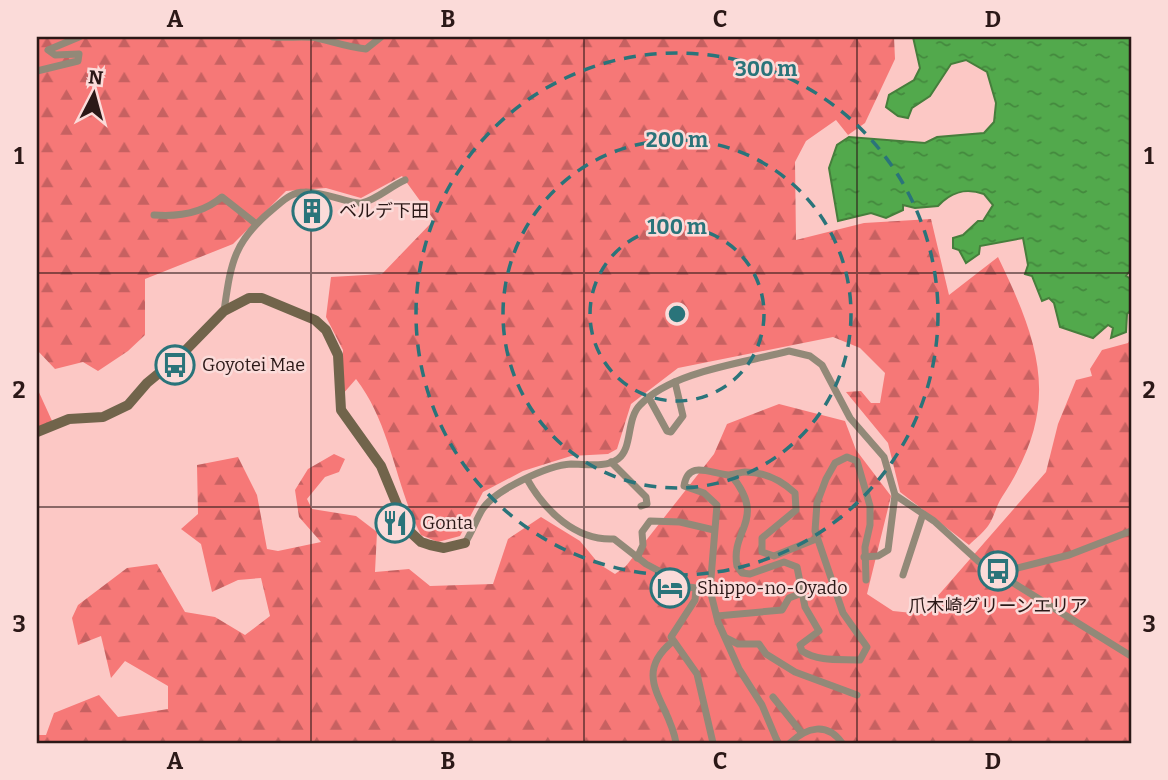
<svg xmlns="http://www.w3.org/2000/svg" width="1168" height="780" font-family="Bitter,'Noto Sans JP',serif">
<style>
.forest{fill:url(#forest-firs)}
.water{fill:url(#water-ripples);stroke:#467e3c;stroke-width:2}
.lines{fill:none;stroke-linecap:round;stroke-linejoin:round}
.minor{stroke:#928978;stroke-width:7}
.secondary{stroke:#71644b;stroke-width:10}
.grid{fill:none;stroke:#2b1817;stroke-width:2;stroke-opacity:0.55}
.ring{fill:none;stroke:#2a747a;stroke-width:3.5;stroke-dasharray:12 9}
.labels{text-anchor:middle;stroke-width:5;stroke-linejoin:round;paint-order:stroke}
.poi-label{font-size:18px;fill:#2b1817;stroke:#fbdbd9;text-anchor:start}
.centre{fill:#2a747a;stroke:#fbdbd9;stroke-width:3.5}
.ring-label{font-size:21px;text-anchor:middle;font-weight:bold;fill:#2a747a;stroke:#fbdbd9;stroke-width:5;stroke-linejoin:round;paint-order:stroke}
.neatline{fill:none;stroke:#2b1817;stroke-width:2.5}
.grid-label{font-size:23px;text-anchor:middle;font-weight:bold;fill:#2b1817}
</style>
<defs>
<pattern id="forest-firs" width="22" height="20" patternUnits="userSpaceOnUse" patternTransform="scale(1.75)"><rect width="22" height="20" fill="#f67877"/><path d="M5 1l3.5 6h-7zM16 11l3.5 6h-7z" fill="#c76161"/></pattern>
<pattern id="water-ripples" width="26" height="14" patternUnits="userSpaceOnUse" patternTransform="scale(1.75)"><rect width="26" height="14" fill="#52a94c"/><path d="M2 4q2-2 4 0t4 0M15 11q2-2 4 0t4 0" fill="none" stroke="#44893e"/></pattern>
</defs>
<rect width="100%" height="100%" fill="#fcc8c5"/>
<!-- forest -->
<g class="forest">
<path d="M37,37H894L895,59L865,123L848,135L836,120L806,141L795,162L796,240L864,223L931,219L949,295L998,257C1042,348 1061,407 1002,497C996,506 994,518 988,526C983,533 975,539 969,545L900,492L888,443L846,392L861,391L871,403H880L885,373L860,348L833,337L678,368L631,404L617,449L608,454L571,456L523,471L483,492L460,536L438,542L421,535C395,485 391,424 356,379L342,395L343,350L326,317L331,277L382,274L434,220L402,176L361,198L326,188L286,191L233,244L145,279V335L128,351L98,371L83,362L55,369L37,350Z"/>
<path d="M1131,337V743H37V735H46L54,713L99,695L118,717L168,709V686L125,661L111,678L101,636L78,645L72,618L78,605L127,568L157,564L185,612L215,617L245,635L270,616L261,578L238,580L212,592L201,544L181,529L198,514L197,465L238,457L257,495L267,549L278,551L321,542L299,517L295,490L308,469L334,454L345,459L339,472L325,477L307,499L312,509L356,516L377,532L375,572L409,569L430,586L493,584L508,539L541,517L580,541L599,564L615,574L626,566L714,454L727,424L779,404L845,421L856,450L891,496L867,594L893,611L922,614L1046,472L1058,424L1076,380L1092,376L1090,369L1102,350L1128,343Z"/>
<path d="M37,388L53,423L37,429Z"/>
</g>
<!-- water -->
<path class="water" d="M913,37H1131V269L1126,276L1131,279V310L1127,314L1126,332L1111,338L1113,328L1108,325L1093,338L1060,327L1054,303L1049,298L1042,301L1032,276L1025,274L1028,265L1023,238L980,246L979,254L966,263L959,250L953,248V238L963,235L978,221H983L993,205L984,194C964,187 950,193 938,206L915,208L903,205V210L886,218L871,213L838,221L829,168L837,145L849,137L925,143L937,137L984,133L994,122L996,103L987,72L966,60L951,64L930,96L912,108L908,118L898,116L886,107L889,95L914,80L920,68Z"/>
<g class="lines">
<!-- minor -->
<g class="minor">
<path d="M273,37C285,38 310,36 317,38C334,42 348,47 366,49L381,37"/>
<path d="M37,71L78,61L79,54L55,55L48,50L79,37"/>
<path d="M154,215C179,217 203,213 222,197L255,223"/>
<path d="M224,311C231,263 233,242 273,209C283,201 291,192 305,192C323,191 352,205 362,203C376,200 391,186 405,180"/>
<path d="M649,398L667,431L671,432L683,416L675,382"/>
<path d="M611,462L646,497L647,504L641,506"/>
<path d="M731,475C768,520 730,529 737,566L742,573L750,574L784,562L797,567L805,607L819,631L800,645L802,651C819,662 840,659 860,660L867,647L843,613L815,531L817,503L826,479L835,463L847,457L857,461L870,506V525L865,547L866,580"/>
<path d="M527,479C545,511 576,541 614,539L646,564L689,587L710,590"/>
<path d="M465,543C472,532 476,520 482,510C494,490 549,465 571,464C586,464 606,468 618,459C633,448 626,419 640,405C672,371 744,363 789,351L810,356L822,365L850,418L884,457L895,495L934,521L978,561L1131,656"/>
<path d="M864,557L878,556L888,550L895,495"/>
<path d="M637,558L643,545L642,532L650,521L680,522L714,530"/>
<path d="M998,573L1069,555L1131,531"/>
<path d="M903,575L923,514"/>
<path d="M696,589L695,600L671,637L697,674L713,743"/>
<path d="M717,616L782,610L789,598L802,593"/>
<path d="M726,638L738,644H759L766,654L795,672L857,695"/>
<path d="M672,642C630,677 670,703 676,743"/>
<path d="M773,697L801,732"/>
<path d="M778,743L762,705L739,669L718,622L710,590L717,505L704,493L684,486C688,459 711,474 729,475C734,475 740,472 745,472C765,472 781,480 795,493L796,510L762,538V552L774,556L816,539"/>
<path d="M790,743C807,727 827,722 842,743"/>
</g>
<!-- secondary -->
<path class="secondary" d="M37,432L69,419L103,417L128,405L147,383L181,355L224,311L249,298H262L315,320L326,330L338,355L341,410L381,466L407,529L421,542L430,545L444,548L465,543"/>
</g>
<!-- grid -->
<path class="grid" d="M311,37V743M584,37V743M857,37V743M37,273H1131M37,507H1131"/>
<!-- distance rings -->
<g class="ring">
<circle cx="677" cy="314" r="87"/>
<circle cx="677" cy="314" r="174"/>
<circle cx="677" cy="314" r="261"/>
</g>
<!-- icons -->
<defs>
<g id="building-ring" transform="scale(2.0125)"><circle r="9.5" fill="#fbdbd9" stroke="#2a747a" stroke-width="1.5"/><path d="M-4-6H4V6H1V3H-1V6H-4ZM-2.5-4.3h1.7v1.8h-1.7ZM.8-4.3h1.7v1.8H.8ZM-2.5-1h1.7V.8h-1.7ZM.8-1h1.7V.8H.8Z" fill="#2a747a"/></g>
<g id="bus-ring" transform="scale(2.0125)"><circle r="9.5" fill="#fbdbd9" stroke="#2a747a" stroke-width="1.5"/><path d="M-5-6H5V4H4V6H2V4H-2V6H-4V4H-5ZM-3.5-4V0h7V-4ZM-3.5 1.2v1.5H-2V1.2ZM2 1.2v1.5H3.5V1.2Z" fill="#2a747a"/></g>
<g id="restaurant-ring" transform="scale(2.0125)"><circle r="9.5" fill="#fbdbd9" stroke="#2a747a" stroke-width="1.5"/><path d="M-5-6h1v4h1v-4h1v4h1v-4h1v5L-1.5 .5V6h-2V.5L-5-1ZM5-6V6H3V1.5H1.5Q1.5-4 5-6Z" fill="#2a747a"/></g>
<g id="hotel-ring" transform="scale(2.0125)"><circle r="9.5" fill="#fbdbd9" stroke="#2a747a" stroke-width="1.5"/><path d="M-6-4.5h1.5V1H6V5H4.5V3h-9V5H-6ZM-4 0a1.8 1.8 0 1 1 3.6 0ZM.5 0V-2.5h3Q6-2.5 6 0Z" fill="#2a747a"/></g>
</defs>
<g fill-rule="evenodd">
<use href="#building-ring" x="312" y="211"/>
<use href="#bus-ring" x="175" y="365"/>
<use href="#restaurant-ring" x="395" y="523"/>
<use href="#bus-ring" x="998" y="571"/>
<use href="#hotel-ring" x="670" y="588"/>
</g>
<g class="labels">
<!-- poi labels -->
<g class="poi-label">
<text x="339" y="217">ベルデ下田</text>
<text x="202" y="371">Goyotei Mae</text>
<text x="422" y="529">Gonta</text>
<text x="697" y="594">Shippo-no-Oyado</text>
<text x="998" y="612" text-anchor="middle">爪木崎グリーンエリア</text>
</g>
</g>
<circle cx="677" cy="314" r="10" class="centre"/>
<g class="ring-label">
<text x="766" y="76">300 m</text>
<text x="677" y="147">200 m</text>
<text x="677" y="234">100 m</text>
</g>
<!-- border -->
<rect width="1168" height="780" fill="none" stroke="#fbdbd9" stroke-width="77"/>
<!-- north arrow -->
<g transform="translate(94 94) rotate(6)" stroke="#fbdbd9" stroke-width="5" paint-order="stroke">
<path d="M0-5L12 26L0 18L-12 26Z" fill="#2b1817"/>
<text y="-10" font-size="19" font-weight="bold" text-anchor="middle" fill="#2b1817">N</text>
</g>
<rect x="38" y="38" width="1092" height="704" class="neatline"/>
<g class="grid-label">
<text x="175" y="27">A</text>
<text x="448" y="27">B</text>
<text x="720" y="27">C</text>
<text x="993" y="27">D</text>
<text x="19" y="164">1</text>
<text x="1149" y="164">1</text>
<text x="19" y="398">2</text>
<text x="1149" y="398">2</text>
<text x="19" y="632">3</text>
<text x="1149" y="632">3</text>
<text x="175" y="769">A</text>
<text x="448" y="769">B</text>
<text x="720" y="769">C</text>
<text x="993" y="769">D</text>
</g>
</svg>
